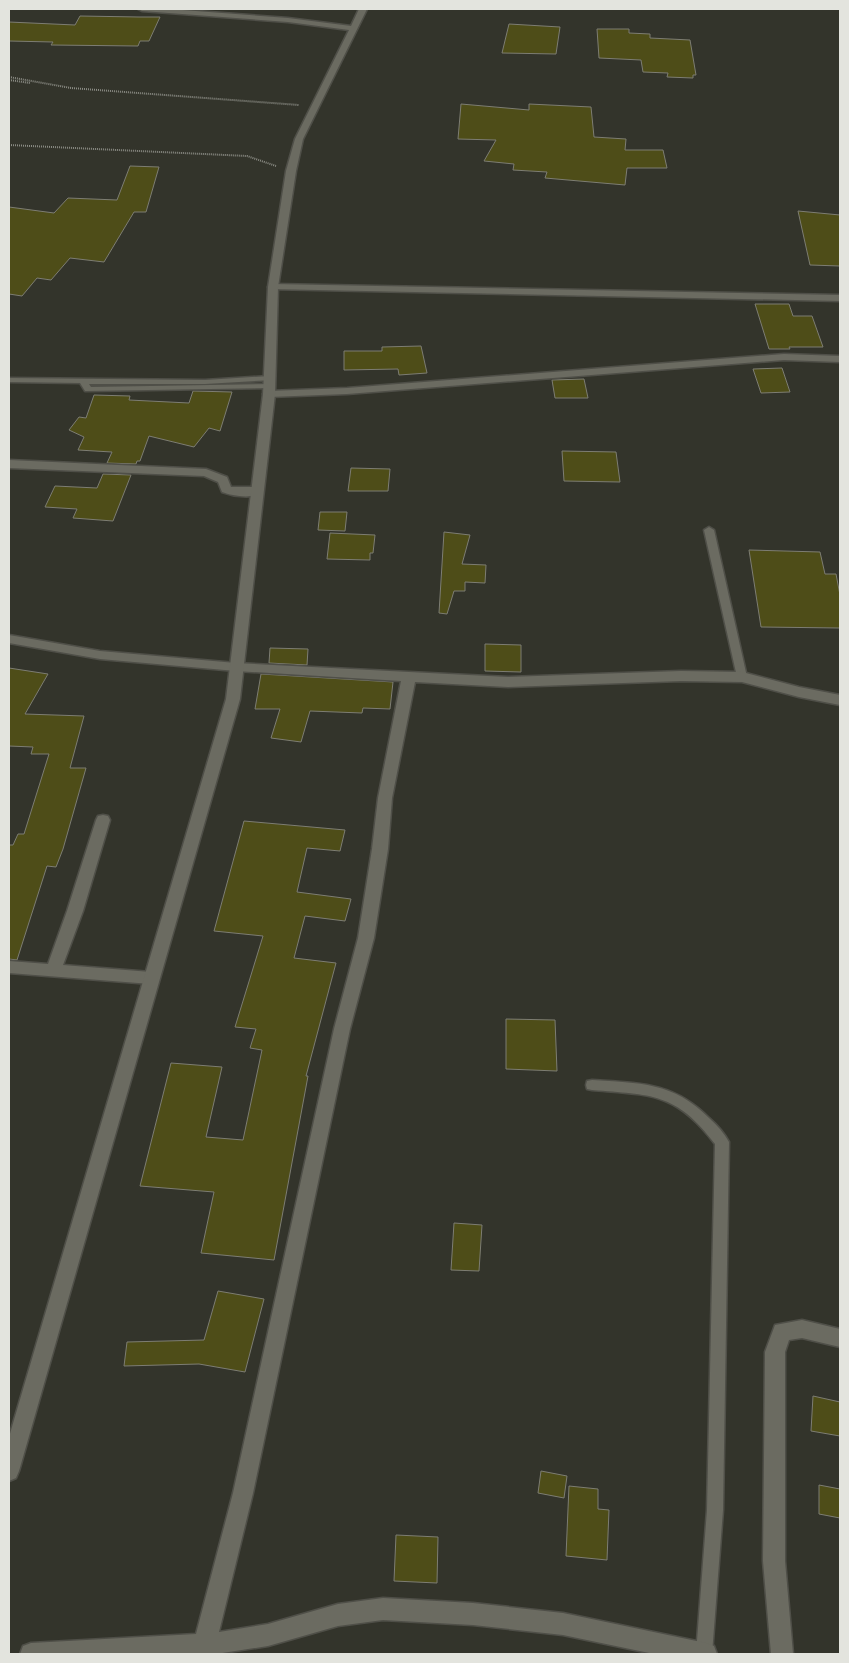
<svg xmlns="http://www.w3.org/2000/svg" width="849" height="1663" font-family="'Alegreya Sans',sans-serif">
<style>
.building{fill:#4e4d18;stroke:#7d7d73}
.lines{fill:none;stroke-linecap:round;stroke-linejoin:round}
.lane-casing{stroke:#4f4f48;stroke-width:3}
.street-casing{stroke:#4f4f48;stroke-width:3}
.secondary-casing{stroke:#4f4f48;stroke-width:3}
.path{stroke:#8b8c85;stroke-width:2;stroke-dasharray:1 1;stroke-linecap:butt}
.lane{fill:#6b6b61;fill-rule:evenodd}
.street{fill:#6b6b61;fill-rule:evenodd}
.secondary{fill:#6b6b61;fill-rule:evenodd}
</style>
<rect width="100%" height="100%" fill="#33342b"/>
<!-- building -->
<g class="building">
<path d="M80,16L139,17H160L149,41H140L138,46L51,45L53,42L9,41V22L75,25Z"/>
<path d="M509,24L560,27L556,54L502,53Z"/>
<path d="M597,29H629V33L650,34V38L690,40L696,75H693V78L667,77L668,73L643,72L641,60L599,58Z"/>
<path d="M461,104L529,110V104L591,107L594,137L626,139L625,150H663L667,168H627L625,185L545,178L547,172L513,170L514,164L484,161L496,140L458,139Z"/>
<path d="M130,166L159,167L146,212H134L104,262L70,258L51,280L37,278L22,296L9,294V207L54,213L68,198L117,200Z"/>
<path d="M798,211L840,215V266L810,265Z"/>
<path d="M755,304H789L793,316H812L823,347H789L790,349H769Z"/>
<path d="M421,346L427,373L399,375L398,369L344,370V351H382V347Z"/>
<path d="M782,368L790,392L761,393L753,369Z"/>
<path d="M584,379L588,398H555L552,380Z"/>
<path d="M193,391L232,392L220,431L209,428L194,447L149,436L140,461H137L136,464L107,463L112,452L78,450L84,437L69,430L79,417L86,418L94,395L130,396L129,400L189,403Z"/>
<path d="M562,451L616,452L620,482L564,481Z"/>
<path d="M351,468L390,469L388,491H348Z"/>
<path d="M103,474L131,475L113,521L73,518L77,509L45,507L55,486L97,488Z"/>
<path d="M320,512H347L345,531L318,530Z"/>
<path d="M444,532L470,535L462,564L486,565L485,583L465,582V591H454L447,614L439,613Z"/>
<path d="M330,533L375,535L373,553H370V560L327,559Z"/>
<path d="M749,550L820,552L825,574H836L840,595V628L761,627Z"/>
<path d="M485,644L521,645V672L485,671Z"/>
<path d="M270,648L308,649L307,665L269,663Z"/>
<path d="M9,668L48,674L25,714L84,716L70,768H86L63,849L56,867L47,866L17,960L9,959V845H13L18,834H24L49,754H31L33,747L9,746Z"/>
<path d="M261,674L393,682L390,709L363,708L362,713L310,711L301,742L271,738L280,709H255Z"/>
<path d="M244,821L345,830L340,851L307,848L297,892L351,899L345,921L305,916L294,958L336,963L306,1076H308L274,1260L201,1253L214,1192L140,1186L171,1063L222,1067L206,1137L243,1140L262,1050L250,1048L256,1029L235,1027L263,936L214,931Z"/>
<path d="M506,1019L555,1020L557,1071L506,1069Z"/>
<path d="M454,1223L482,1225L479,1271L451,1270Z"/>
<path d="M218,1291L264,1299L245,1372L199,1364L124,1366L127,1342L204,1340Z"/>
<path d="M813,1396L840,1402V1436L811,1431Z"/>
<path d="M541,1471L567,1476L564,1498L538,1493Z"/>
<path d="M819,1485L840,1489V1518L819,1514Z"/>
<path d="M569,1486L598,1489V1509L609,1510L607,1560L566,1556Z"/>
<path d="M396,1535L438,1537L437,1583L394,1581Z"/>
</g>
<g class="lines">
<!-- lane casing -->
<g class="lane-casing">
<g id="lane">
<path d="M270,376L274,378L273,380L205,384H89L91,387L273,384L274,386L270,388L88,391H85L80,383L9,382V378L205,380Z"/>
<path d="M709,527L714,530L747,677L742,680L737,677L704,530Z"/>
<path d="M592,1080C639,1083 674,1082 709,1118C717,1125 724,1133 729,1142L723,1510L712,1654H696L707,1510L715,1144C676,1092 651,1095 592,1090L587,1089L586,1085L587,1081Z"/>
</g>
</g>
<!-- street casing -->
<g class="street-casing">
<g id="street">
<path d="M273,284L840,295V301L269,289L268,287Z"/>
<path d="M784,354L840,356V362L784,360L347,394L269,397L263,394L269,391L347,388Z"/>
<path d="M9,460L206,469L227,477L231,487H257L263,491C254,500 233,496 222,492L218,482L204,476L9,468Z"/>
<path d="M9,635L100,651L236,663L409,672L508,677L681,671L742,672L799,687L840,695V705L799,697L742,682L681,681L508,687L415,682L392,798L388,849L374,938L350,1029L253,1493L219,1632L268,1624L338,1604L383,1598L473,1603L563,1613L706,1643L714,1646L717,1654H654L563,1635L473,1625L383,1620L338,1626L268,1646L216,1654H20L23,1646L31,1643L196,1634L233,1493L334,1029L358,938L372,849L378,798L401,681L236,671L100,659L9,643Z"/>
<path d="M103,815L108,816L110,820L83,911L63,965L151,972L157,973L159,978L157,983L151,984L9,973V961L48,964L67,911L96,820L98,816Z"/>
<path d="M802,1320L840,1329V1347L802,1338L789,1340L785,1352V1561L793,1654H771L763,1561L765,1352L775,1325Z"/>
</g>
</g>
<!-- secondary casing -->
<g class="secondary-casing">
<path id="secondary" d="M138,9H169L288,18L351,26L359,9H367L303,139L296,171L278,287L275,394L240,699L19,1471L16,1478L9,1481V1437L226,699L263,394L268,287L286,171L295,139L349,30L288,22L142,11Z"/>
</g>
<!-- path -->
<g class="path">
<path d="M9,77L71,88L299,105"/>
<path d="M9,80L30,83"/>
<path d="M9,145L247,156L276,166"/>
</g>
<!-- lane -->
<use href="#lane" class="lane"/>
<!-- street -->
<use href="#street" class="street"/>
<!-- secondary -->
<use href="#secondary" class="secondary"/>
</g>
<!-- border -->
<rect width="849" height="1663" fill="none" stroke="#e3e4de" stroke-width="20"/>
</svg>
